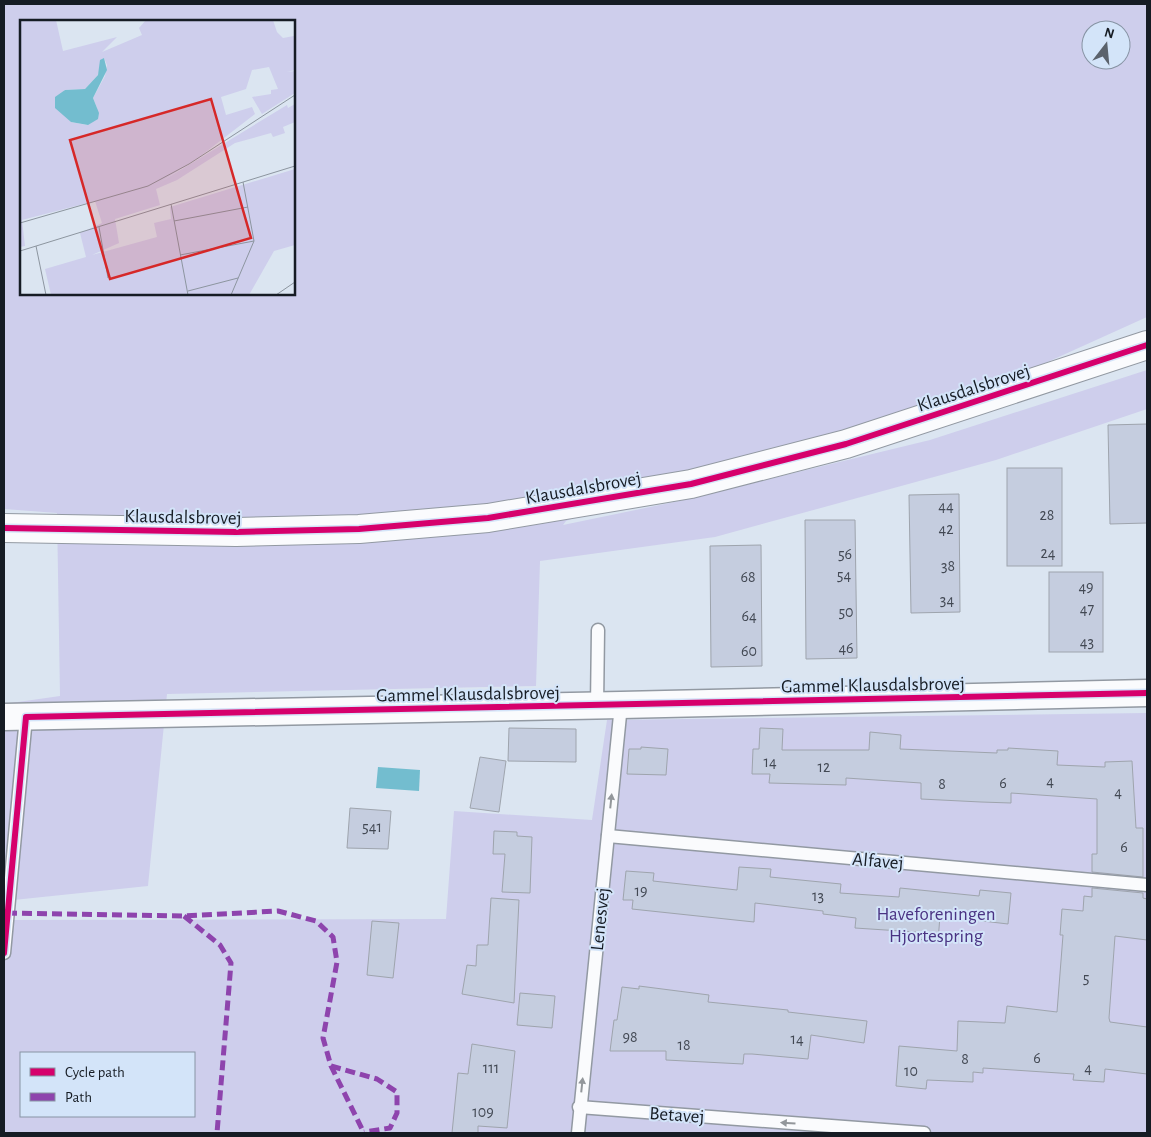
<svg xmlns="http://www.w3.org/2000/svg" width="1151" height="1137" font-family="'Alegreya Sans',sans-serif">
<style>
.green{fill:#ceceec;fill-rule:evenodd}
.water{fill:#73bdcf}
.building{fill:#c5cddf;stroke:#9ea4ad}
.lines{fill:none;stroke-linecap:round;stroke-linejoin:round}
.service-casing{stroke:#9299a2;stroke-width:15}
.minor-casing{stroke:#9299a2;stroke-width:29}
.tertiary-casing{stroke:#9299a2;stroke-width:30}
.service{stroke:#fafbfd;stroke-width:12}
.minor{stroke:#fafbfd;stroke-width:26}
.tertiary{stroke:#fafbfd;stroke-width:28}
.quiet{stroke:#8e44ad;stroke-width:5;stroke-dasharray:10 5;stroke-linecap:butt}
.cycleway-casing{stroke:#d3e4f9;stroke-width:9}
.cycleway{stroke:#d6006c;stroke-width:6}
.oneway{fill:#93979b}
.labels{text-anchor:middle;stroke-width:4;stroke-linejoin:round;paint-order:stroke}
.number-label{font-size:16px;fill:#424853}
.street-label{font-size:19px;fill:#161c24;stroke:#d3e4f9}
.park-label{font-size:19px;fill:#4a3383;stroke:#d3e4f9}
.inset-road{fill:none;stroke:#8c959f;stroke-width:1}
.view{fill:#d62828;fill-opacity:0.15;stroke:#d62828;stroke-width:2.5}
.inset-edge{fill:none;stroke:#161c24;stroke-width:2.5}
</style>
<rect width="100%" height="100%" fill="#dbe5f1"/>
<!-- green -->
<g class="green">
<path d="M4,4H1147V317L926,417L690,473L566,521L563,525L679,501L930,440L1147,370V409L996,460L715,537L540,561L536,686L167,694L148,886L4,901V704L60,696L57,513L4,509ZM21,21H294V294H21ZM1091,30H1121V60H1091Z"/>
<path d="M1147,713V1133H4V920L446,919L454,811L592,820L607,720ZM21,1053H194V1116H21Z"/>
</g>
<!-- water -->
<path class="water" d="M378,767L420,770L419,791L376,788Z"/>
<!-- building -->
<g class="building">
<path d="M1147,424V523L1110,524L1108,425Z"/>
<rect x="1007" y="468" width="55" height="98"/>
<path d="M959,494L960,612L911,613L909,495Z"/>
<path d="M805,520H855L857,658L806,659Z"/>
<path d="M761,545L762,666L711,667L710,546Z"/>
<rect x="1049" y="572" width="54" height="80"/>
<path d="M509,728L576,729V762L508,761Z"/>
<path d="M760,728L783,729L782,750H869L870,732L901,735L900,749L997,753V750H1008V748L1058,751L1057,765L1105,767V762L1132,761L1136,828H1143V877L1092,872V854H1097V799L1011,793V803L981,802L921,799V783L846,778V785L769,783L770,774H752L753,749H759Z"/>
<path d="M641,747L668,749L666,775L627,774L629,749H641Z"/>
<path d="M480,757L506,761L499,812L470,808Z"/>
<path d="M350,808L391,811L388,849L347,848Z"/>
<path d="M494,831L517,832V836L532,837L530,893L502,892L505,854H493Z"/>
<path d="M739,867L771,869L770,877L841,884L840,893L899,897L900,888L979,896L980,890L1011,893L1008,924L940,916L938,941L915,939L916,932L855,928L856,918L823,914V911L755,903L754,922L632,909L633,900H623L626,871L654,873L653,881L737,890Z"/>
<path d="M1092,888L1143,893V898L1147,899V940L1115,936L1109,1018L1110,1022L1147,1027V1074L1105,1069L1104,1082L1073,1080L1074,1074L983,1068V1073L973,1072V1082L927,1080L926,1089L896,1086L899,1046L957,1051L958,1021L1005,1023L1007,1006L1057,1012L1063,935H1060L1062,909L1083,911L1084,896L1092,897Z"/>
<path d="M491,898L519,900L514,1003L462,994L467,965L476,966L477,945H488Z"/>
<path d="M372,921L399,923L393,978L367,975Z"/>
<path d="M639,986L709,995L708,1002L788,1010V1012L867,1021L864,1043L811,1035L808,1059L752,1054H744L743,1064L666,1060V1051H610L614,1020H617L622,987L639,989Z"/>
<path d="M520,993L555,996L552,1028L517,1025Z"/>
<path d="M472,1044L515,1051L507,1128L478,1126V1133H452L458,1073L468,1074Z"/>
</g>
<g class="lines">
<!-- service casing -->
<g class="service-casing">
<g id="service">
<path d="M597,706L598,630"/>
<path d="M608,836L1147,885"/>
<path d="M4,953L26,717"/>
<path d="M579,1107L924,1133"/>
<path d="M578,1133L621,705"/>
</g>
</g>
<!-- minor casing -->
<g class="minor-casing">
<path id="minor" d="M4,717L621,705L1147,693"/>
</g>
<!-- tertiary casing -->
<g class="tertiary-casing">
<path id="tertiary" d="M4,528L236,532L359,529L488,518L691,484L846,444L1147,345"/>
</g>
<!-- service -->
<use href="#service" class="service"/>
<!-- minor -->
<use href="#minor" class="minor"/>
<!-- tertiary -->
<use href="#tertiary" class="tertiary"/>
<!-- quiet -->
<g class="quiet">
<path d="M7,913L184,916L278,911L316,921L333,937L337,962L323,1038L331,1066L364,1133"/>
<path d="M184,916L220,945L231,963L217,1133"/>
<path d="M331,1066L377,1079L397,1092V1113L390,1128L364,1132"/>
</g>
<!-- cycleway casing -->
<g class="cycleway-casing">
<g id="cycleway">
<path d="M4,528L236,532L359,529L488,518L691,484L846,444L1147,345"/>
<path d="M4,953L26,717L1147,693"/>
</g>
</g>
<!-- cycleway -->
<use href="#cycleway" class="cycleway"/>
</g>
<!-- one-way arrows -->
<defs><path id="oneway-solid" d="M-6-.8H1V-3.2L6.5 0L1 3.2V.8H-6Z" transform="scale(1.25)"/></defs>
<g class="oneway">
<use href="#oneway-solid" transform="translate(611 801) rotate(-84)"/>
<use href="#oneway-solid" transform="translate(582 1085) rotate(-84)"/>
<use href="#oneway-solid" transform="translate(788 1123) rotate(-176)"/>
</g>
<g class="labels">
<!-- number labels -->
<g class="number-label">
<text x="946" y="511">44</text>
<text x="1047" y="520">28</text>
<text x="946" y="534">42</text>
<text x="1048" y="558">24</text>
<text x="845" y="559">56</text>
<text x="948" y="571">38</text>
<text x="844" y="580">54</text>
<text x="748" y="582">68</text>
<text x="1086" y="592">49</text>
<text x="947" y="605">34</text>
<text x="1087" y="614">47</text>
<text x="846" y="617">50</text>
<text x="749" y="621">64</text>
<text x="1087" y="647">43</text>
<text x="846" y="653">46</text>
<text x="749" y="656">60</text>
<text x="770" y="767">14</text>
<text x="824" y="772">12</text>
<text x="1050" y="786">4</text>
<text x="1003" y="788">6</text>
<text x="942" y="789">8</text>
<text x="1118" y="797">4</text>
<text x="372" y="832">541</text>
<text x="1124" y="852">6</text>
<text x="641" y="896">19</text>
<text x="818" y="901">13</text>
<text x="1086" y="983">5</text>
<text x="630" y="1042">98</text>
<text x="797" y="1044">14</text>
<text x="684" y="1050">18</text>
<text x="1037" y="1063">6</text>
<text x="965" y="1064">8</text>
<text x="491" y="1073">111</text>
<text x="1088" y="1073">4</text>
<text x="911" y="1076">10</text>
<text x="483" y="1117">109</text>
</g>
<!-- street labels -->
<g class="street-label">
<text transform="translate(973 387) rotate(-18)" y="7">Klausdalsbrovej</text>
<text transform="translate(583 487) rotate(-10)" y="7">Klausdalsbrovej</text>
<text transform="translate(183 516) rotate(1)" y="7">Klausdalsbrovej</text>
<text transform="translate(873 684) rotate(-1)" y="7">Gammel Klausdalsbrovej</text>
<text transform="translate(468 693) rotate(-1)" y="7">Gammel Klausdalsbrovej</text>
<text transform="translate(878 860) rotate(5)" y="7">Alfavej</text>
<text transform="translate(599 919) rotate(-84)" y="7">Lenesvej</text>
<text transform="translate(677 1114) rotate(4)" y="7">Betavej</text>
</g>
<!-- park labels -->
<g class="park-label">
<text x="936" y="920">Haveforeningen<tspan x="936" dy="22">Hjortespring</tspan></text>
</g>
</g>
<!-- overview -->
<g transform="translate(20 20)">
<rect width="275" height="275" fill="#dbe5f1"/>
<path d="M0,0H36L43,31L97,17L82,32L122,15L119,8L126,0H253L257,12L263,18L274,16L275,50L267,52L275,51V73L242,94L232,77L251,74V70L258,69L249,47L232,50L226,69L201,77L206,95L232,87L235,94L178,138L139,163L267,85L268,88L275,84V102L263,107L265,113L253,117L251,113L215,123L157,160L136,169L140,185L95,199L99,223L72,235L137,217L134,203L151,199L150,187L275,149V225L254,231L229,275H31L25,249L66,237L60,213L82,203L75,181L2,200L5,226L0,227ZM84,38L87,45L85,56L73,78L77,88L67,105L51,102L44,93V70L65,69L78,55Z" fill="#ceceec" fill-rule="evenodd"/>
<path d="M84,38L87,50L73,78L79,93L78,99L68,105L51,102L35,88V77L45,70L65,69L78,55L80,40Z" fill="#73bdcf"/>
<path class="inset-road" d="M151,184L168,275M154,201L228,187M0,203L128,166L169,144L275,75M79,207L88,258M16,226L26,275M0,231L275,146M160,235L234,221M168,271L218,258M211,275L234,221L223,162M256,275L275,262"/>
<path class="view" d="M191,79L231,218L90,259L50,120Z"/>
<rect width="275" height="275" class="inset-edge"/>
</g>
<!-- border -->
<rect width="1151" height="1137" fill="none" stroke="#161c24" stroke-width="10"/>
<!-- legend -->
<rect x="20" y="1052" width="175" height="65" fill="#d3e4f9" stroke="#8794a4"/>
<rect x="30" y="1068" width="25" height="8" fill="#d6006c" stroke="#8794a4"/>
<text x="65" y="1077" font-size="15" fill="#161c24">Cycle path</text>
<rect x="30" y="1093" width="25" height="8" fill="#8e44ad" stroke="#8794a4"/>
<text x="65" y="1102" font-size="15" fill="#161c24">Path</text>
<!-- north arrow -->
<g transform="translate(1106 45) rotate(16)"><circle r="24" fill="#d3e4f9" stroke="#8794a4"/>
<path d="M0-4L9 19L0 12L-9 19Z" fill="#5b626c"/>
<text y="-8" font-size="14" font-weight="bold" text-anchor="middle" fill="#161c24">N</text>
</g>
</svg>
